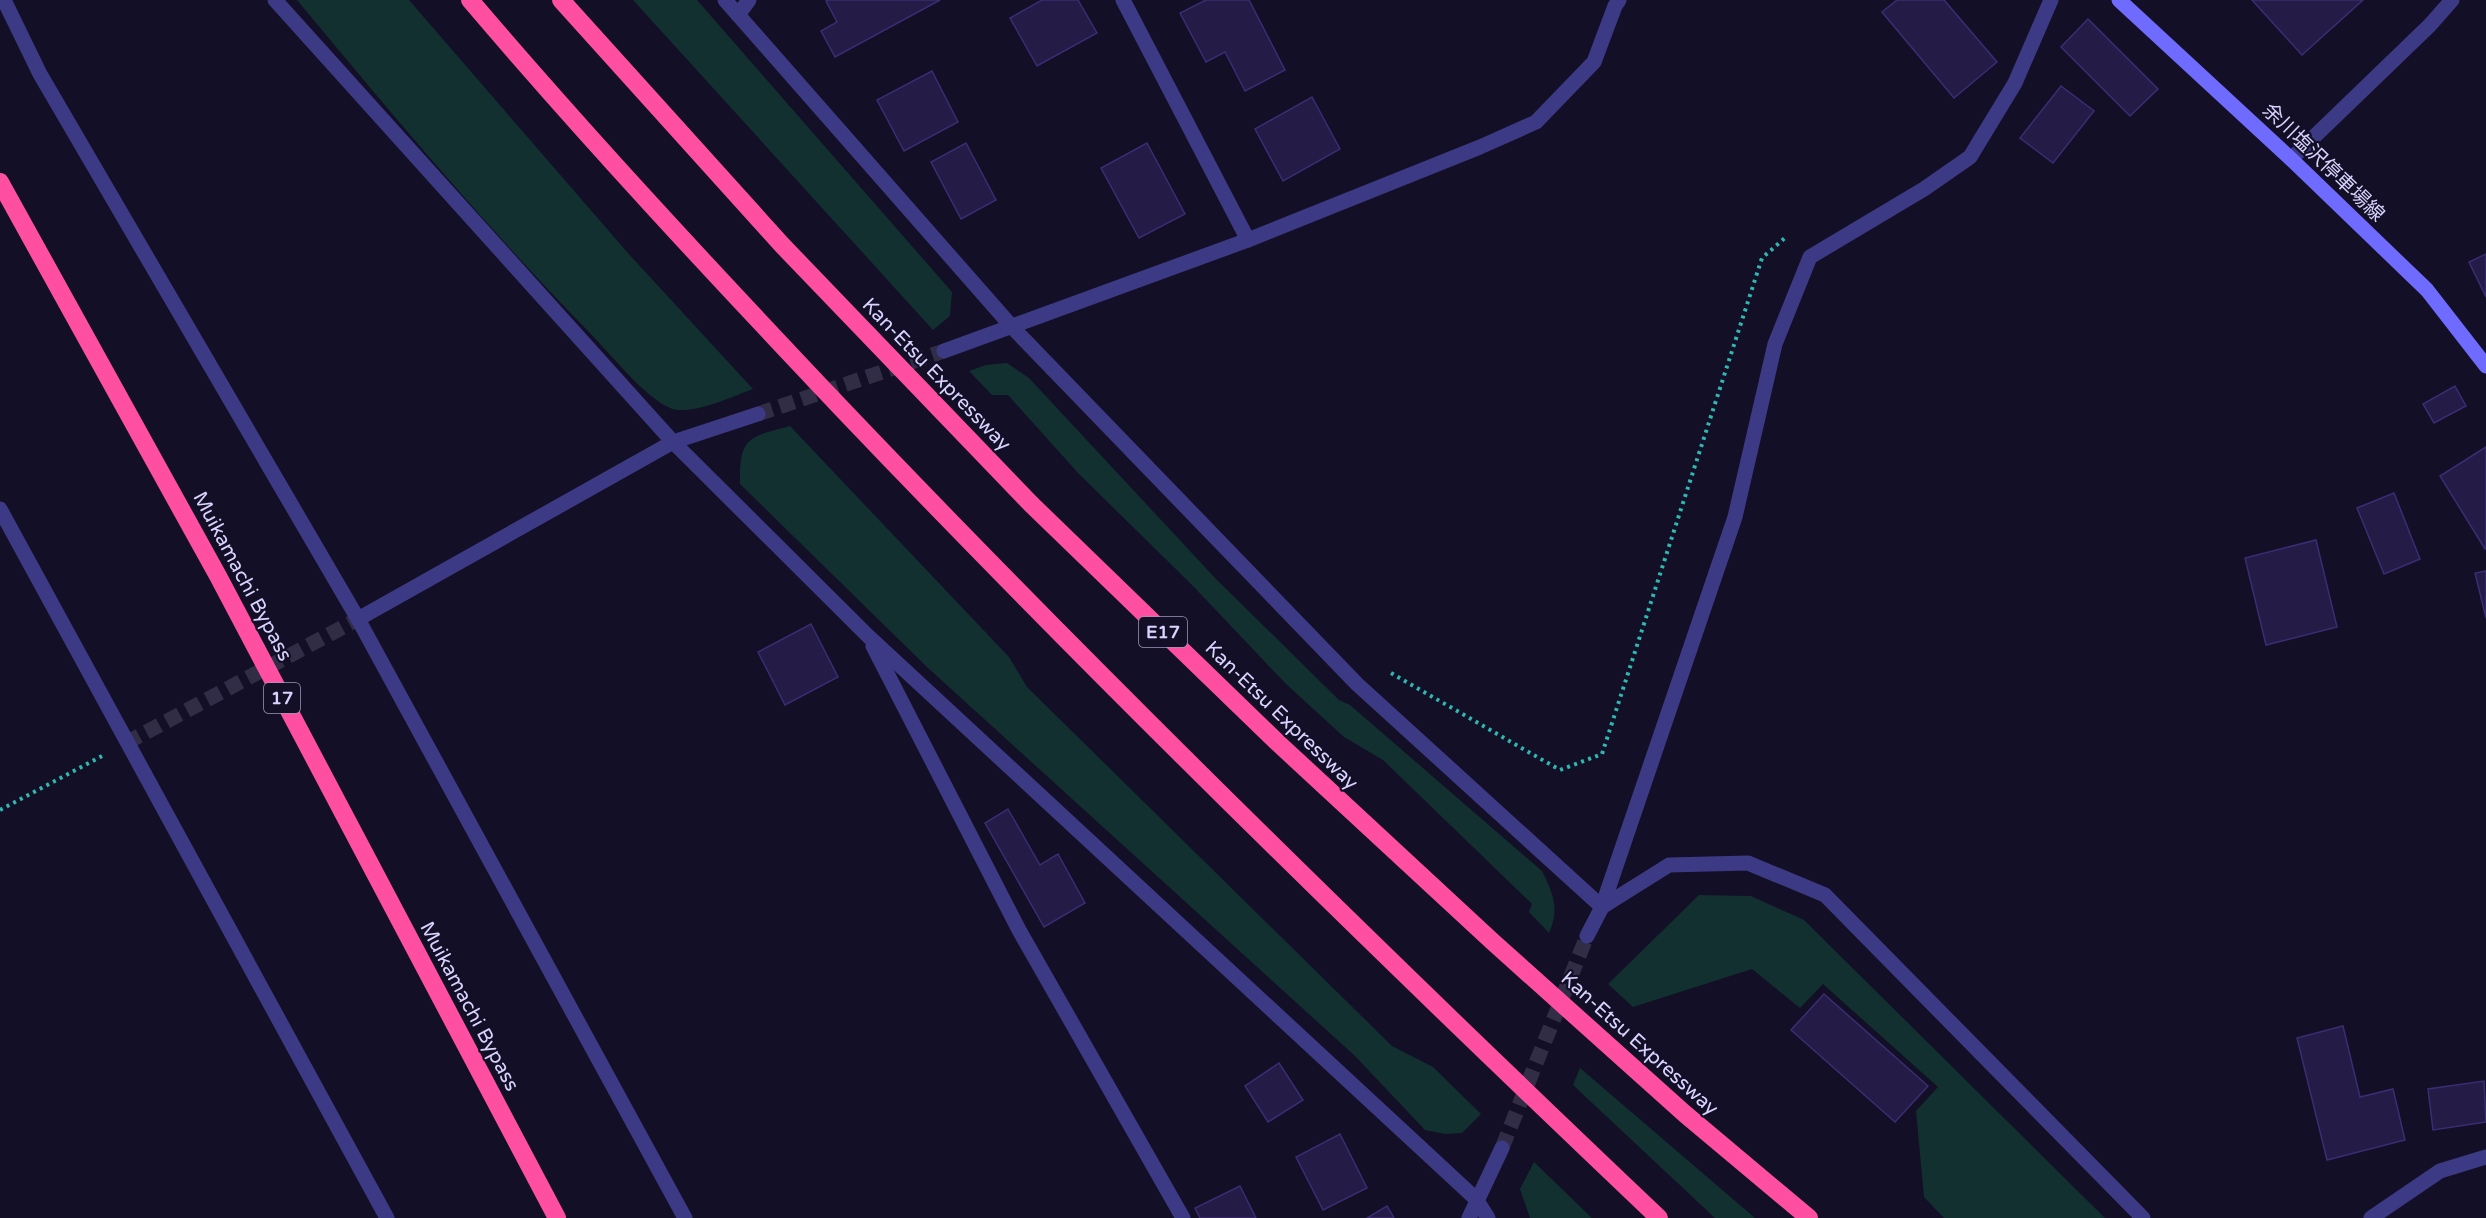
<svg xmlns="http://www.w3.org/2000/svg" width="2486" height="1218" font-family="'Varela Round','Noto Sans JP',sans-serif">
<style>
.green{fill:#12302f}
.building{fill:#241b47;stroke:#3b2d73;stroke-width:1.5}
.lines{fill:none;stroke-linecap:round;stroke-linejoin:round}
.street-tunnel{stroke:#312d47;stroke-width:15;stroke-dasharray:15 8;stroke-linecap:butt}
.path{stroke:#2fb8b0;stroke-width:4;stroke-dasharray:3 4.5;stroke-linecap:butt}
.street{stroke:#3d3a85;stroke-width:15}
.secondary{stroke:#6f6bff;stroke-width:15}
.highway{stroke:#ff4fa3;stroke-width:18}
.labels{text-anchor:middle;stroke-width:4.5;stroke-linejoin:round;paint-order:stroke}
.shield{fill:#130f26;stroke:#9e99be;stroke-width:1.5}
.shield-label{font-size:18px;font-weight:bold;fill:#d9d4ff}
.street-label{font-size:20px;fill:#d9d4ff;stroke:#130f26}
</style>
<rect width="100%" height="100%" fill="#130f26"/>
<!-- green -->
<g class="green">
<path d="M297,0H409L627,252L753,389C734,396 689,417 670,408C643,396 610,353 588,331C485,226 391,113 297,0Z"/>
<path d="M633,0H697L952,292L950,316L933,330Z"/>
<path d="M1007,363L1029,378L1216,579L1339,700L1350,705L1542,871C1553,893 1560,909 1549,933L1529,912L1532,904L1383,760L1344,737L1286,684L1193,586L1079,474L1008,395H992L969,371L986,365Z"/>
<path d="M790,426L1009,657L1027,687L1392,1046L1433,1067L1481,1114L1462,1133L1445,1134L1425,1130L1355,1056L928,668L740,484C739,437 749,437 790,426Z"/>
<path d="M1699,895L1751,896L1804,920L2105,1218H1944L1924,1197L1916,1111L1938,1087L1823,984L1800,1008L1752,969L1633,1007L1608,984Z"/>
<path d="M1580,1068L1755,1218H1715L1573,1085Z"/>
<path d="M1534,1162L1592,1218H1530L1520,1189Z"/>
</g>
<!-- building -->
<g class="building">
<path d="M828,0H940L835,57L821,31L837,22L826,1Z"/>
<path d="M1042,0H1078L1097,33L1037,66L1010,18Z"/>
<path d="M1206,0H1249L1285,70L1245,91L1225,52L1206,62L1180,13Z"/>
<path d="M1897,0H1944L1997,62L1954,98L1882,12Z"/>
<path d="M2252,0H2363L2302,55Z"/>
<path d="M2088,19L2158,89L2130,116L2061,47Z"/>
<path d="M932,71L958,122L904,151L877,100Z"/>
<path d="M2061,86L2094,111L2053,163L2020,138Z"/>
<path d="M1312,97L1340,149L1283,181L1255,129Z"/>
<path d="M966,143L996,200L961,219L931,162Z"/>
<path d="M1147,143L1185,214L1139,238L1101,168Z"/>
<path d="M2486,254V297L2469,262Z"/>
<path d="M2455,386L2466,406L2434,423L2423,404Z"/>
<path d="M2486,447V548L2485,549L2440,476Z"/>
<path d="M2394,493L2420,559L2384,574L2357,508Z"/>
<path d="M2316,540L2337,627L2266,645L2245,558Z"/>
<path d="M2486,571V618L2475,573Z"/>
<path d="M811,624L838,677L785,705L758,652Z"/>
<path d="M1008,809L1040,865L1058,854L1085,903L1044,927L985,823Z"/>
<path d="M1824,994L1928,1086L1895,1122L1791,1030Z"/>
<path d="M2343,1026L2360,1097L2393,1089L2405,1140L2327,1160L2297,1038Z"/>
<path d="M1279,1063L1303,1100L1268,1122L1245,1086Z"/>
<path d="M2484,1081L2486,1122L2433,1130L2428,1089Z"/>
<path d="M1340,1134L1367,1188L1323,1210L1296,1157Z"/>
<path d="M1240,1186L1256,1218H1200L1195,1208Z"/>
<path d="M1387,1206L1394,1218H1367Z"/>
</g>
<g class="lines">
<!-- street-tunnel -->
<g class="street-tunnel">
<path d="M758,414L944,351"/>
<path d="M126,743L358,619"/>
<path d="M1502,1148L1587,936"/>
</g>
<!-- path -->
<g class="path">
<path d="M1391,673L1560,770L1602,754L1762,258L1786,237"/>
<path d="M0,810L102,756"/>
</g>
<!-- street -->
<g class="street">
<path d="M4,0L40,74L358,619L685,1218"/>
<path d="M275,0L673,442L868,636L1476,1199L1488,1218"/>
<path d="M725,0L1013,328L1357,684L1602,907"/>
<path d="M1123,0L1248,240"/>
<path d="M738,15L749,0"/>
<path d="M2291,159L2430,25L2452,0"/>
<path d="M944,351L1248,240L1480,147L1536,122L1594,62L1615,6L1619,0"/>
<path d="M0,509L387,1218"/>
<path d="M358,619L673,442L758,414"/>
<path d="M873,646L1019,930L1183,1218"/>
<path d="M1602,907L1669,865L1748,863L1825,895L2143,1218"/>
<path d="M1587,936L1602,907L1735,517L1775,344L1810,257L1924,189L1970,157L2015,83L2051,0"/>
<path d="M1469,1218L1502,1148"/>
<path d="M2371,1218L2440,1171L2486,1157"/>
</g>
<!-- secondary -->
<path class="secondary" d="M2119,0L2291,159L2427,290L2486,366"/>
<!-- highway -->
<g class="highway">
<path d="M470,0C590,141 717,277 844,411C1108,688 1382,955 1659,1218"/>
<path d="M561,0L782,245L1031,504L1278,743L1493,942L1685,1114L1809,1218"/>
<path d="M0,182L218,576L557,1218"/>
</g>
</g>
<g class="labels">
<!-- shield labels -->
<g class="shield">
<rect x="1139" y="617" width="48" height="30" rx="4.5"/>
<rect x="264" y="683" width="36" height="30" rx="4.5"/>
</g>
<g class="shield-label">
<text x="1163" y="638">E17</text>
<text x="282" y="704">17</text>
</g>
<!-- street labels -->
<g class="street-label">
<text transform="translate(2324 162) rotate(44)" y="7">余川塩沢停車場線</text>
<text transform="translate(937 374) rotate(46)" y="7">Kan-Etsu Expressway</text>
<text transform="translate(243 576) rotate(62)" y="7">Muikamachi Bypass</text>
<text transform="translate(1282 715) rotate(44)" y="7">Kan-Etsu Expressway</text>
<text transform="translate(470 1006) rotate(62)" y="7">Muikamachi Bypass</text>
<text transform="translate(1640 1043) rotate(42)" y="7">Kan-Etsu Expressway</text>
</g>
</g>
</svg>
